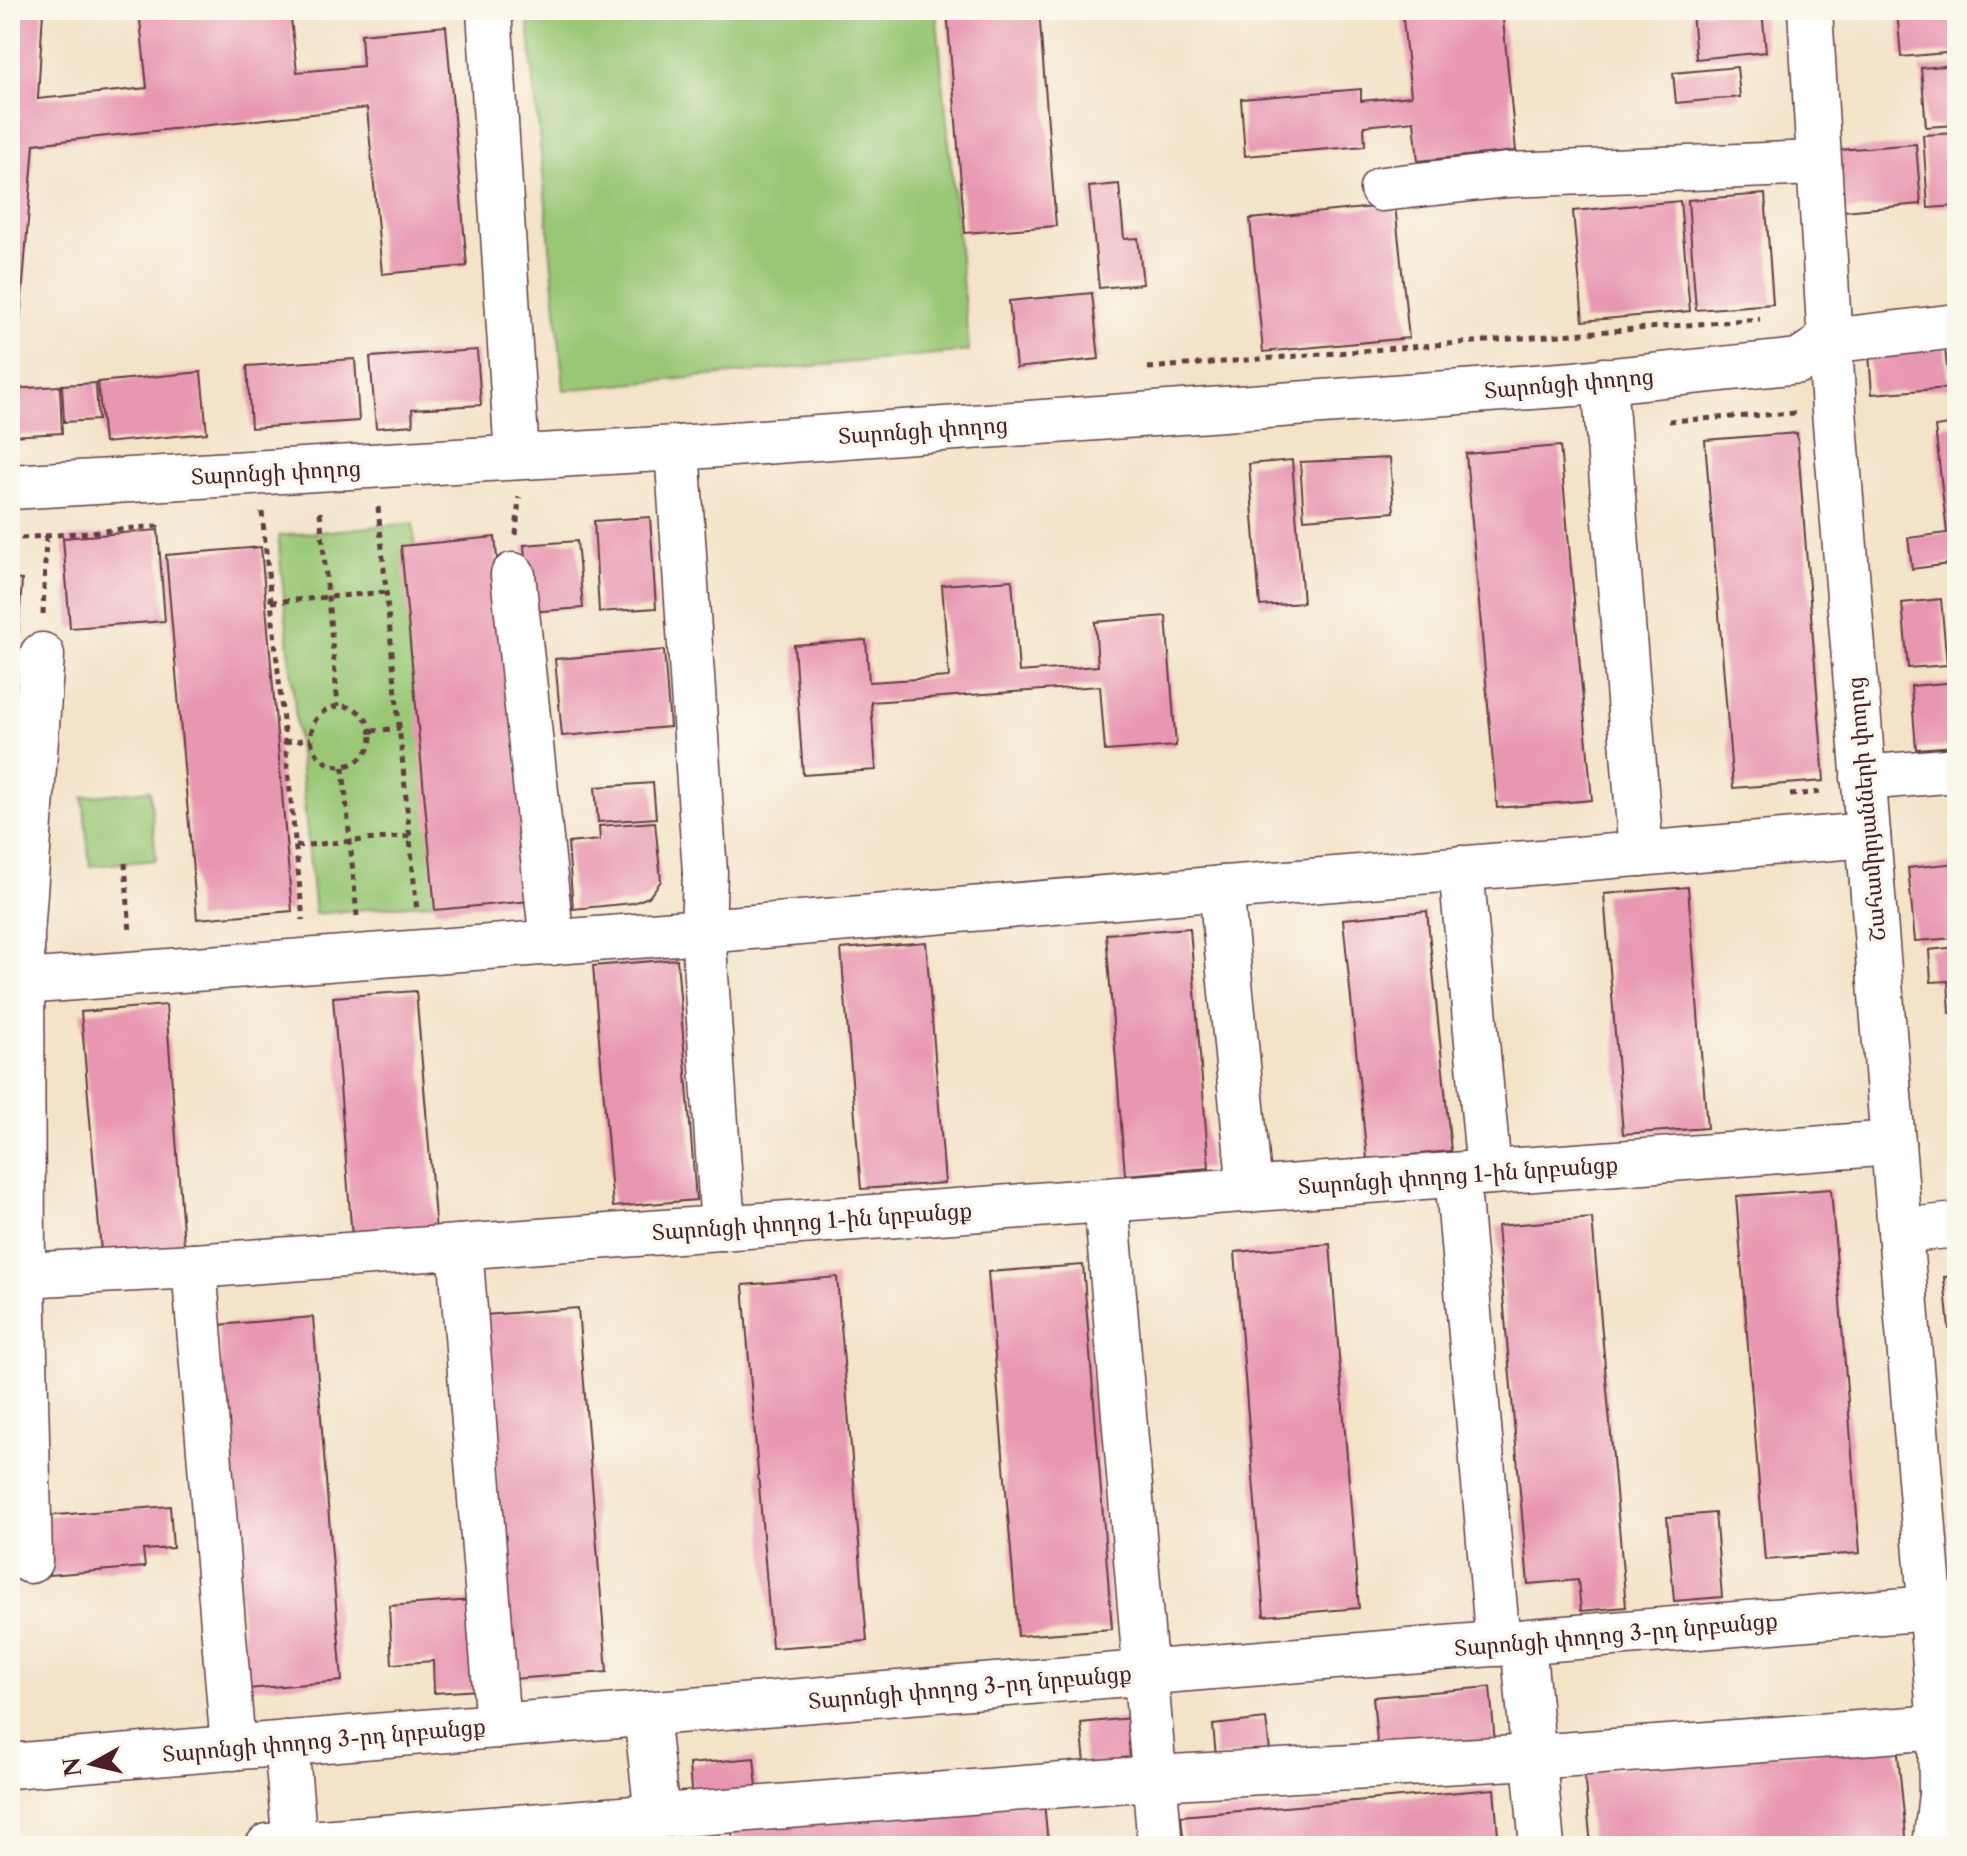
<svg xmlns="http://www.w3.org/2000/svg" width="1967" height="1856" font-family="'Libre Caslon Text','Noto Serif Armenian',serif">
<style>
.green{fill:#99c776;stroke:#727350;stroke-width:2}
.building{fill:#e897b1}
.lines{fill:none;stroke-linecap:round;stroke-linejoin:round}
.minor-casing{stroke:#633c43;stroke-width:47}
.path{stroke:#633c43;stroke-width:5;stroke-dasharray:6 6;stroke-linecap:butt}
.minor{stroke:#fff;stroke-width:44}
.labels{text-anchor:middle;stroke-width:7;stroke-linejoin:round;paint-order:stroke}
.street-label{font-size:22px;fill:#4a1f2b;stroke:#fbf7ec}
</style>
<rect width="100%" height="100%" fill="#fbf7ec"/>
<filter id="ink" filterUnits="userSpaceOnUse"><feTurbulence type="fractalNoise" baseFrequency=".0125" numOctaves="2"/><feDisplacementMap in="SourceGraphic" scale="16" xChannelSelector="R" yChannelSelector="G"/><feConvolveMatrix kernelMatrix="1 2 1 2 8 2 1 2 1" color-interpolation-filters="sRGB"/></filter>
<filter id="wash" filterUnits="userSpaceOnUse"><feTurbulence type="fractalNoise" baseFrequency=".006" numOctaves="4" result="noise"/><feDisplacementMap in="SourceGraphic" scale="32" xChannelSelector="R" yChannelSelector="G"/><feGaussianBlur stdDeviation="1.8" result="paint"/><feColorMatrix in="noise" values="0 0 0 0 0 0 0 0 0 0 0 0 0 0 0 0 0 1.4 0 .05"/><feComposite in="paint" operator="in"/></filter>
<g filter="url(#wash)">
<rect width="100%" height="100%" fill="#f3e3c8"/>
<!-- green -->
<g class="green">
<path d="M527,10H936L969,351L564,390Z"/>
<path d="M413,523L450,901L315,914L278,536Z"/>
<path d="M150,790L156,860L90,866L83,797Z"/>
</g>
<g id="blocks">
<!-- building -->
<g class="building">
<path d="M10,10H43L38,99L147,88L139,10H290L297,72L363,66L361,34L446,26L467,266L382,274L367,108L34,144L18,348H10Z"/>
<path d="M947,10H1039L1056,226L965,233Z"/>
<path d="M1402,10H1502L1516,151L1418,161L1414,121L1364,126L1365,146L1245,156L1241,99L1361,89V101L1411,96Z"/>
<path d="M1724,10H1762L1766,52L1696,59L1692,13Z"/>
<path d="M1897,10H1957V52L1901,57Z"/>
<path d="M1957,65V125L1926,127L1921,68Z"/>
<path d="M1737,67L1740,97L1676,103L1673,73Z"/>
<path d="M1957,133V206L1928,208L1923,135Z"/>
<path d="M1916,144L1921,204L1844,211L1839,150Z"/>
<path d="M1119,184L1124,239L1138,238L1143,284L1099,288L1089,187Z"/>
<path d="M1765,194L1773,304L1696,310L1688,200Z"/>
<path d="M1680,201L1690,311L1583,321L1573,211Z"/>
<path d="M1395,205L1409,338L1263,352L1250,219Z"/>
<path d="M1092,293L1099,359L1016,368L1009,301Z"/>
<path d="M1945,348L1949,388L1872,394L1869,354Z"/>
<path d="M477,350L481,405L412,409L413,425L376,428L370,357Z"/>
<path d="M355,359L359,421L251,428L247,366Z"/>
<path d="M201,372L207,433L104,443L98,382Z"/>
<path d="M96,383L98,420L64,422L62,385Z"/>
<path d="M60,386L62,433L10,436V389Z"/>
<path d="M1957,424V563L1912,569L1908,538L1947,533L1935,427Z"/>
<path d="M1797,433L1824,781L1733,788L1705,440Z"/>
<path d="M1560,446L1592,800L1497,808L1466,454Z"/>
<path d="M1390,458L1394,512L1304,519L1300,462Z"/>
<path d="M1292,460L1303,603L1260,606L1249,464Z"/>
<path d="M650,517L656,608L599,612L594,521Z"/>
<path d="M158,530L165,621L70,628L63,538Z"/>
<path d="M495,537L530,901L435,910L401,546Z"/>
<path d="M577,541L583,608L529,612L524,545Z"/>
<path d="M261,547L292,911L197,919L166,555Z"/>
<path d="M10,579L22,580L12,726H10Z"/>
<path d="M1012,580L1019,672L1098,666L1095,622L1166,616L1176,746L1105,751L1100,686L871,702L876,770L803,775L794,645L866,640L869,682L949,677L942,585Z"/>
<path d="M1941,599L1947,665L1908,668L1902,603Z"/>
<path d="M664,650L670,727L562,736L555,659Z"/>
<path d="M1957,682V746L1916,749L1911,686Z"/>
<path d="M653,783L656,818L598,822L595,787Z"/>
<path d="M655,822L661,881L649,897L633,903L573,909L568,843L600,840L599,826Z"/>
<path d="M1957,863V938L1915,941L1908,868Z"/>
<path d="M1688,887L1707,1128L1623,1134L1604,894Z"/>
<path d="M1427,911L1451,1151L1367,1159L1343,919Z"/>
<path d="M1190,928L1209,1168L1125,1175L1106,934Z"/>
<path d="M926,942L945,1183L861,1189L841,949Z"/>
<path d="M1957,947V1013H1950L1948,981L1931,982L1929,950Z"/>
<path d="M677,959L696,1200L613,1207L593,966Z"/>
<path d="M416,991L436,1231L352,1238L333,997Z"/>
<path d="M166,1005L184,1245L101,1252L81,1012Z"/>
<path d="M1831,1189L1860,1553L1765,1560L1736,1196Z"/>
<path d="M1592,1218L1626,1607L1581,1611L1578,1580L1528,1584L1497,1226Z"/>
<path d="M1330,1244L1359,1608L1264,1616L1235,1252Z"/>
<path d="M1083,1265L1112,1629L1018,1636L988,1272Z"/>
<path d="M1957,1276V1328L1949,1329L1944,1277Z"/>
<path d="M837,1277L867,1641L772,1648L743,1285Z"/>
<path d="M578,1308L607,1672L512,1679L484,1315Z"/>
<path d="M313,1317L342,1681L247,1689L218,1325Z"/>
<path d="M170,1506L173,1548L143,1550L145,1567L49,1575L44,1516Z"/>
<path d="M1715,1513L1722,1597L1674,1601L1667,1517Z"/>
<path d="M473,1600L479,1690L434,1693L433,1661L392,1664L389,1606Z"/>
<path d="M1490,1687L1495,1743L1378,1753L1373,1697Z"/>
<path d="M1131,1718L1135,1770L1086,1774L1081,1723Z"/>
<path d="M1266,1719L1270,1751L1216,1757L1213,1725Z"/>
<path d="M1897,1744L1907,1846H1591L1584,1772Z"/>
<path d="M754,1758L758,1797L692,1803L689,1764Z"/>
<path d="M1494,1789L1499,1846H1184L1181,1816Z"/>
<path d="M1044,1801L1048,1846H734L732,1831Z"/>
</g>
</g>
</g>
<g filter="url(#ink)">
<use href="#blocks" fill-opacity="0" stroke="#633c43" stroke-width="2"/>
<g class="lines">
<!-- minor casing -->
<g class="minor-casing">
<g id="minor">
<path d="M489,10L517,457"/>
<path d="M1810,10L1834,411L1940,1727L1941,1794L1957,1813"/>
<path d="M1382,189L1507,175L1818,163"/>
<path d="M1604,380L1641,854"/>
<path d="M677,448L705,873L703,931L723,1228"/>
<path d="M10,487L677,448L1574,384L1799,361L1829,341L1957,326"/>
<path d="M513,575L552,943"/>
<path d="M42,655L22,934L23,1275L194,1266L1893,1143"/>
<path d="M1863,778L1957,770"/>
<path d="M1461,868L1489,1172"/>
<path d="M1221,888L1250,1190"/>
<path d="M22,982L703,931L1868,835"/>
<path d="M1457,1175L1498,1644"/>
<path d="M1106,1200L1160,1846"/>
<path d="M1900,1231L1957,1225"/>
<path d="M460,1247L498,1726"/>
<path d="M194,1266L233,1748"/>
<path d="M23,1275L30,1561"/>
<path d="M1523,1642L1542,1846"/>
<path d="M646,1714L657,1816"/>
<path d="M286,1743L295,1846"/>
<path d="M10,1766L1930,1608"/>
<path d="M268,1846L1154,1778L1533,1757L1940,1727"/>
<path d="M1935,1846L1941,1794"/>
</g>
</g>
<!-- path -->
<g class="path">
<path d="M1148,368L1760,319"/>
<path d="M1669,421L1795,413"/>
<path d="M378,507L417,912"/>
<path d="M262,512L303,920"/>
<path d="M320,512L338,706"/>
<path d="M10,533L22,538L157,526L160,520"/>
<path d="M516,535L519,497"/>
<path d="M271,602L387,592"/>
<path d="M43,614L46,536"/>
<circle cx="341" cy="736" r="30"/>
<path d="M372,731L400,728"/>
<path d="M285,742L311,739"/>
<path d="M343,767L357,916"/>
<path d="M1790,795L1823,792"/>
<path d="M296,846L411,836"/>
<path d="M125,863L130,933"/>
</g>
<!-- minor -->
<use href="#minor" class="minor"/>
</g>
</g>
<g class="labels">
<!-- street labels -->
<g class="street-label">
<text transform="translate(1569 383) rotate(-5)" y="8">Տարոնցի փողոց</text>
<text transform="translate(923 430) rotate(-4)" y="8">Տարոնցի փողոց</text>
<text transform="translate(276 472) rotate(-3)" y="8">Տարոնցի փողոց</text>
<text transform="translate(1866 809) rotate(-95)" y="8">Շահամիրյանների փողոց</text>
<text transform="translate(1458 1175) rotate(-4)" y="8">Տարոնցի փողոց 1-ին նրբանցք</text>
<text transform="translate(812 1221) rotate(-4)" y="8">Տարոնցի փողոց 1-ին նրբանցք</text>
<text transform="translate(1616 1634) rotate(-5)" y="8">Տարոնցի փողոց 3-րդ նրբանցք</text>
<text transform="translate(970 1687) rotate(-5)" y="8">Տարոնցի փողոց 3-րդ նրբանցք</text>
<text transform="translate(324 1740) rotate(-5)" y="8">Տարոնցի փողոց 3-րդ նրբանցք</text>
</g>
</g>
<!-- margin -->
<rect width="1967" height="1856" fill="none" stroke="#fbf7ec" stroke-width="40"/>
<!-- north arrow -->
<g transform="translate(92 1764) rotate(262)" stroke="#fbf7ec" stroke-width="6" paint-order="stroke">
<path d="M0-6L14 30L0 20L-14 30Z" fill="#4a1f2b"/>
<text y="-12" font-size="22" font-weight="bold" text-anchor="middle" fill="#4a1f2b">N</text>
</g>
</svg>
